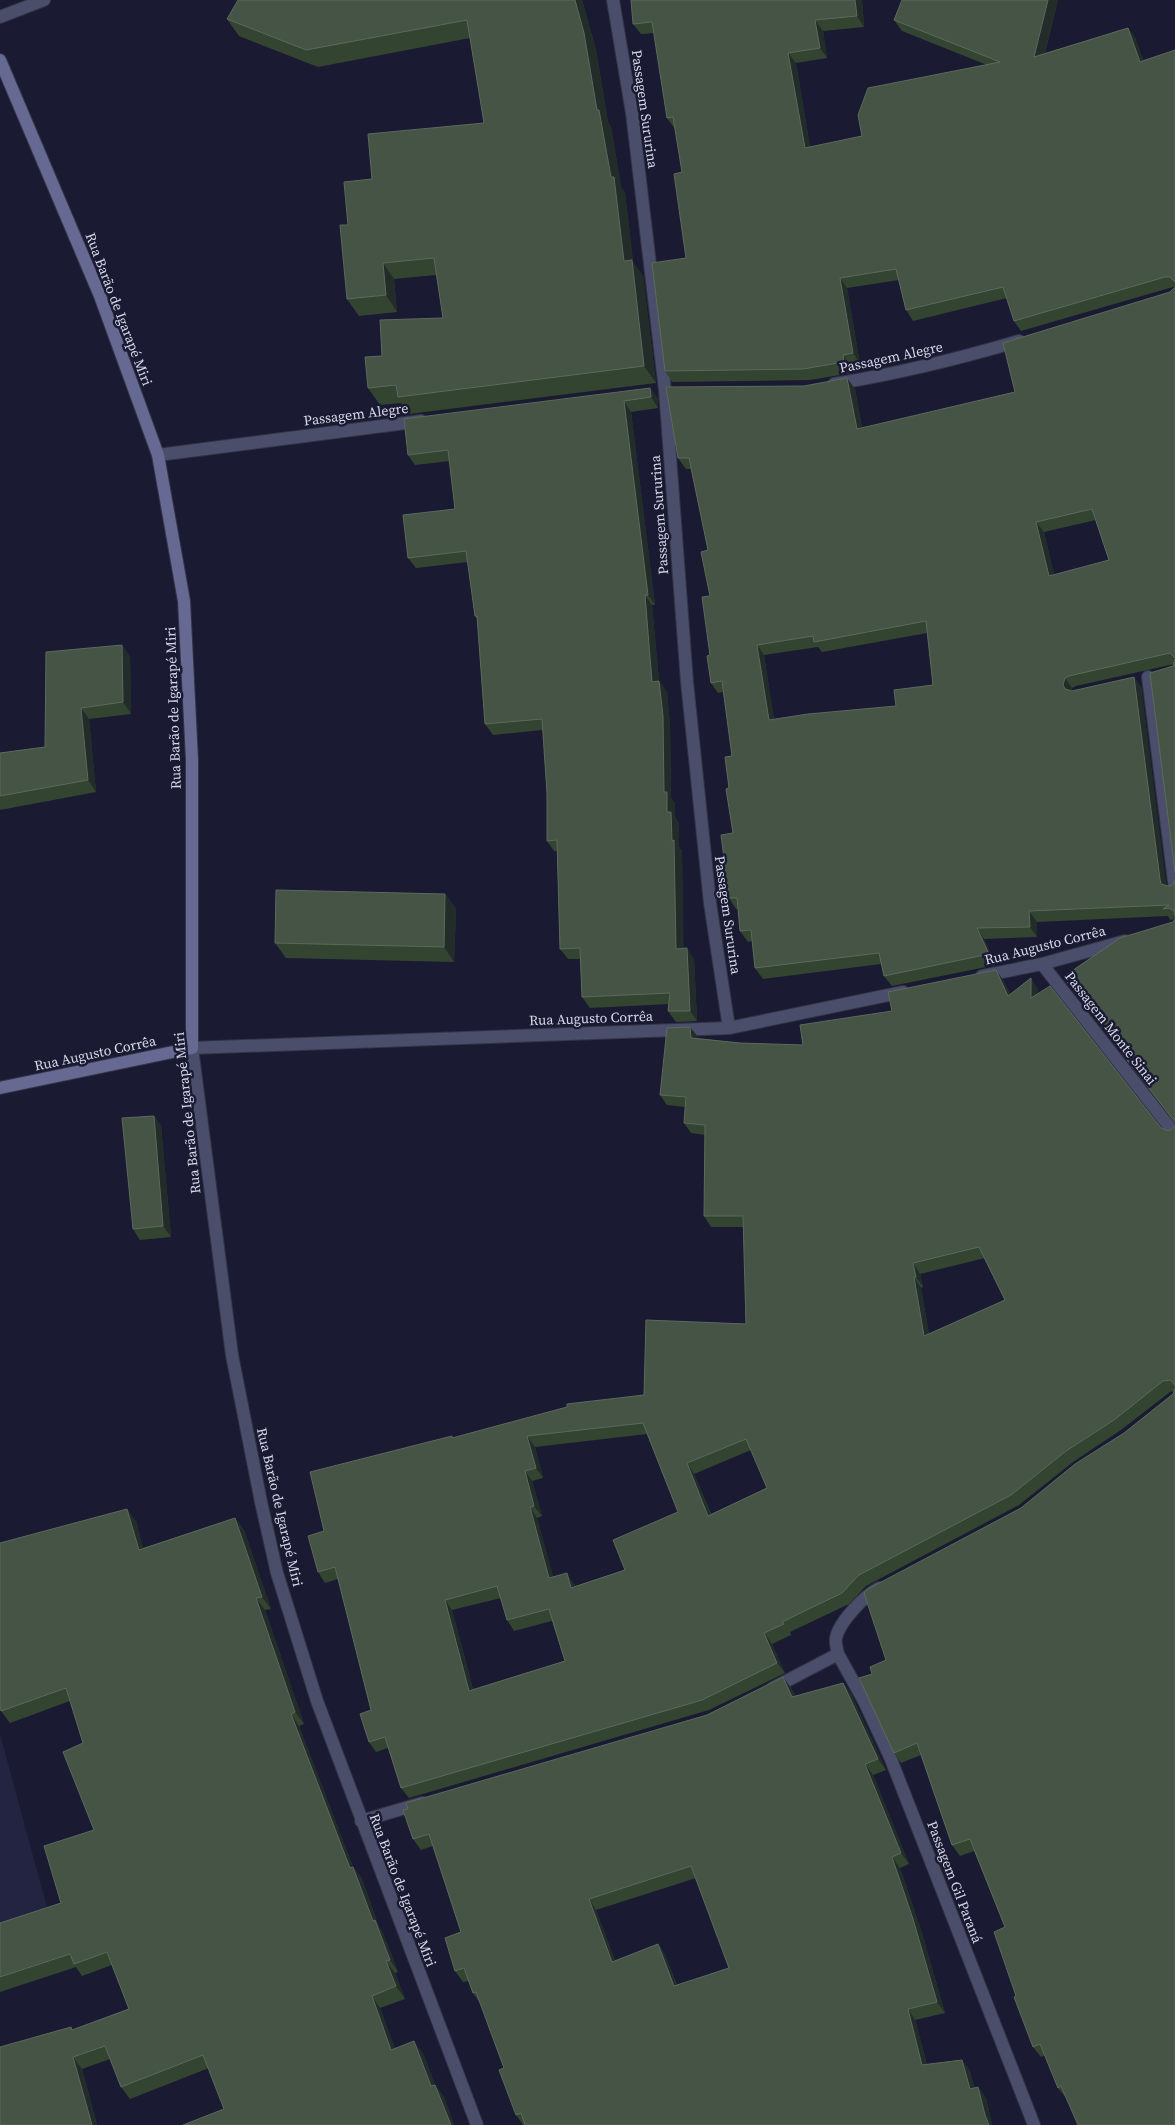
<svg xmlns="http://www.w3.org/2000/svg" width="1175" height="2125" font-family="'Source Serif 4',serif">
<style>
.built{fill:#222441}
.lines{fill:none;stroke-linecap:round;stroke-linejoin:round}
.service-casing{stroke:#343448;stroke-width:14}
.minor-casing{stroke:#343448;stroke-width:14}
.tertiary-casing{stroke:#343448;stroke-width:14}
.secondary-casing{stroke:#343448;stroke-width:14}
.service{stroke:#4b4e6a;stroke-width:12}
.minor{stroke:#4b4e6a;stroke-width:12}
.tertiary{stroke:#4b4e6a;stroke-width:12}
.secondary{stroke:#666a92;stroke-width:12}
.wall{fill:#334430;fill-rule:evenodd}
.shaded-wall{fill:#222d29}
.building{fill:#455444;stroke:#5c695e;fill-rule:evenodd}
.labels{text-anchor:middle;stroke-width:5;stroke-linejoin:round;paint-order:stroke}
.street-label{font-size:14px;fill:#d7d9e9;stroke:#1a1b33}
</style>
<rect width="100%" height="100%" fill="#1a1b33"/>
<!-- built -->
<path class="built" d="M0,1734L49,1915L0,1925Z"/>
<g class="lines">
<!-- service casing -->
<g class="service-casing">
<path id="service" d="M0,17L44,0"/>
</g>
<!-- minor casing -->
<g class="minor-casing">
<g id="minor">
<path d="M613,0L632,113L665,390L687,682L710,903L729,1028"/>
<path d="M834,384C896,374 958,359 1019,341"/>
<path d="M158,455L421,421"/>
<path d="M1148,677L1175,889"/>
<path d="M1042,964L1175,1134"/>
<path d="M982,976L1042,964L1125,941"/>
<path d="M192,1048L729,1028L903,992"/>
<path d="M838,1654L864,1701L890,1757L1034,2125"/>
<path d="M773,1688L838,1654C837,1649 835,1642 836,1638C839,1622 865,1595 879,1588"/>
<path d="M361,1821L422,1803"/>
</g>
</g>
<!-- tertiary casing -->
<g class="tertiary-casing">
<path id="tertiary" d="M192,1048L232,1355L261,1502L277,1573L317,1701L477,2125"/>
</g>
<!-- secondary casing -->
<g class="secondary-casing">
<path id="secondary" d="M0,60L100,296L158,455L184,601L192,760V1048L0,1088"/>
</g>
<!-- service -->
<use href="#service" class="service"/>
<!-- minor -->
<use href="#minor" class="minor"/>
<!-- tertiary -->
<use href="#tertiary" class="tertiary"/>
<!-- secondary -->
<use href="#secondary" class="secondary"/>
</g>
<!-- wall -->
<g class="wall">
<path d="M238,0H582L596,50L608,122L611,127L621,187L625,193L633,262L643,276L656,383L409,414L401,403L380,405L368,388L382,356L443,318L436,275L394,279L397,312L359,316L347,299L348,225L372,179L484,123L470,38L318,67L239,36L227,19Z"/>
<path d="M862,0L864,27L823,31L827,58L796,63L810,147L862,136L987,65L902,31L894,20L1058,0L1045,53L1128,28L1135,38L1143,60L1175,50V872L1174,664L1076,686L1072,688L1071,691L1141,687L1166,886H1168L1173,885L1175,879V1123L1063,977L1173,922L1175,919L1170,920L1168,916L1037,922V937L984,939L996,965L892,986L884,976L881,964L763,979L755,968L752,941L748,942L740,931L738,909H736L729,898L733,833L729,788L732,756L723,692L718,693L711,683L710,596L708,550L691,469H686L678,458L855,389L862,428L1015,392L1170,292L1175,287H1173L1021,331L1014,321L1007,298L913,321L906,310L899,280L847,288L860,364L851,366L852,373L810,380L672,382L665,371L686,258L682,172L675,129L667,118L654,33L641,34L633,24ZM1096,520L1109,560L1054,575L1044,532ZM927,633L933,685L896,706L774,720L764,655L818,647L822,652Z"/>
<path d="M650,388L658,399V408L631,412L655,605H652L659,681L667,692L670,726L671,798L675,803V817L679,823V847L682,851L683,949L694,959L697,1021L676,1022L668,1011L669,1004L590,1008L582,997L580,959H568L560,949L557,851H554L547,841V793L543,730L493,735L485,724L477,619L475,616L468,562L416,568L408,558L455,509L450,461L415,465L408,455Z"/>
<path d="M122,645L130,657L131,714L89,719L96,792L0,810V753L45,747Z"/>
<path d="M445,894L456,909L454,962L286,958L275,943Z"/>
<path d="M1003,980L1010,994L1038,989V994L1161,1128L1169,1131L1175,1126V2125L1066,2098L1058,2088L1045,2055L1041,2057L1033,2047L1016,1996L1005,1927L974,1851L960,1856L952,1845L921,1755L901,1763L894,1753L872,1674L886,1660L1021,1508L1124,1433L1173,1394L1174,1391L1170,1392L1121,1430L1073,1462L1019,1505L866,1586L849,1604L790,1632L791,1635L772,1644L785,1673L709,1710L409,1798L401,1788L388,1748L376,1752L369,1742L371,1710L338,1579L325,1583L318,1572L324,1531L453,1438L644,1395L746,1324L744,1227H711L704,1216L705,1135L691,1133L684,1123L685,1107L667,1105L660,1095L690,1027L698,1038L740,1043L803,1045L892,1011ZM985,1258L1005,1300L929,1334L921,1288L923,1287L920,1274ZM647,1434L678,1512L625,1570L575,1586L574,1584L553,1577L537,1518L542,1516L532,1481L543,1478L535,1447ZM751,1450L767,1488L711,1514L694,1474ZM501,1598L507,1620L514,1631L552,1621L565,1661L473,1689L452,1610Z"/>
<path d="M154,1116L161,1126L171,1237L140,1240L133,1229Z"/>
<path d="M235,1518L244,1530L271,1609L265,1610L304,1724L299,1726L353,1867L362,1879L379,1927L383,1933L398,1972L395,1973L405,1999L380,2008L395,2049L423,2053L435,2085L444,2097L454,2125H183L224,2109L209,2068L130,2099L121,2087L110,2059L82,2069L97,2125H0L71,2027L73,2030L129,2009L112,1965L82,1976L76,1967L0,1992V1923L61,1903L94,1830L83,1743L70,1701L10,1723L1,1711L136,1521L143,1548Z"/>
<path d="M783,1677L791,1688L795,1696L843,1683L851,1694L886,1770L873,1775L909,1864L900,1868L921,1930L945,2013L915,2020L927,2064L962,2060L970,2071L974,2087H978L986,2098L992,2125H523L516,2115L504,2068L480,2003L473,1993L468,1981L463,1982L455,1971L461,1932L433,1846L421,1850L413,1839L707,1715ZM696,1878L729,1968L677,1985L665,1955L658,1944L615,1961L596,1910Z"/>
</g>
<!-- shaded-wall -->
<g class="shaded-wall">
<path d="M575,0H582L596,50L608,122L611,127L621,187L625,193L633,262L643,276L656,383L644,366L624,261L597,110Z"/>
<path d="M855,0H862L864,27L857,16Z"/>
<path d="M1048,0H1058L1041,67L1034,57Z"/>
<path d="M815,20L823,31L827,58L820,48Z"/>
<path d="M1128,28L1135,38L1148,72L1140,62Z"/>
<path d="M788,53L796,63L812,159L805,148Z"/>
<path d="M383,263L394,279L397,312L386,295Z"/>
<path d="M840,278L847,288L860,364L853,353Z"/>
<path d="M843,355L851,366L852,373L844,362Z"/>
<path d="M847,378L855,389L864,440L857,429Z"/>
<path d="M650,388L658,399V408L651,397Z"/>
<path d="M624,401L631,412L655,605L648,595Z"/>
<path d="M1036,522L1044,532L1057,587L1049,576Z"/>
<path d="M645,595L652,605L660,692L652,682Z"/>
<path d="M122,645L130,657L131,714L123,702Z"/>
<path d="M757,645L764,655L776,731L769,720Z"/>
<path d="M1134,677L1141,687L1167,890L1161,884L1160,879Z"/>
<path d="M1065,678L1072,688L1070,695L1063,685Z"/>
<path d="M659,681L667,692L670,726L671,798L675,803V817L679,823V847L682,851L684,959L676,949L672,841L664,792Z"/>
<path d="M81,708L89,719L96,792L88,780Z"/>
<path d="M445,894L456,909L454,962L444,947Z"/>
<path d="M1029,911L1037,922V937L1030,927Z"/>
<path d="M977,928L984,939L996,965L989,954Z"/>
<path d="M687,948L694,959L697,1021L690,1011Z"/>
<path d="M996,970L1003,980L1015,1006L1008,996Z"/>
<path d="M1031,978L1038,989L1039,1009L1031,998Z"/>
<path d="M690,1027L698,1037V1048L691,1038Z"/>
<path d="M154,1116L161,1126L171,1237L163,1226Z"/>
<path d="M913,1263L920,1274L923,1287L916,1277Z"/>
<path d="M914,1277L921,1288L931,1346L924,1336Z"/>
<path d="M527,1436L535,1447L543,1478L536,1468Z"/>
<path d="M687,1463L694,1474L715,1526L708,1516Z"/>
<path d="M525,1471L532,1481L542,1516L534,1506Z"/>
<path d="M530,1507L537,1518L557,1589L549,1578Z"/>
<path d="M127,1509L136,1521L147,1562L139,1550Z"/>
<path d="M235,1518L244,1530L271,1609L262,1597Z"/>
<path d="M567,1573L574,1584L578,1598L571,1588Z"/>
<path d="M256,1598L265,1610L304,1724L295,1712Z"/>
<path d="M445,1600L452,1610L476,1701L469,1691Z"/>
<path d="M764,1633L772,1644L785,1673L777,1663Z"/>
<path d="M783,1677L791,1688L800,1708L792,1697Z"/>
<path d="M843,1683L851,1694L886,1770L878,1759Z"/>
<path d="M291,1714L299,1726L353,1867L362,1879L379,1927L383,1933L398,1972L390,1960L350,1868Z"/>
<path d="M865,1764L873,1775L909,1864L901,1853Z"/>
<path d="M892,1857L900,1868L921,1930L945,2013L937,2002Z"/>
<path d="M589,1899L596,1910L619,1973L612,1962Z"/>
<path d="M658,1944L665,1955L681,1997L674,1986Z"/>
<path d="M386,1961L395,1973L405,1999L396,1986Z"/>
<path d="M372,1996L380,2008L400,2062L391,2050Z"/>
<path d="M908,2009L915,2020L930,2076L922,2065Z"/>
<path d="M414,2041L423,2053L440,2098L431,2086Z"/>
<path d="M73,2057L82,2069L97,2125H92Z"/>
<path d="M962,2060L970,2071L977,2100L970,2089Z"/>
<path d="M435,2085L444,2097L454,2125H451Z"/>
<path d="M978,2087L986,2098L992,2125H989L985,2115Z"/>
</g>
<!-- building -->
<g class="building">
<path d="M238,0H575L584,33L597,110H599L611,177H614L624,261L632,260L644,366L398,397L396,385L368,388L365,357L382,356L380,320L443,318L434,258L383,263L386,295L347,299L340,225H348L344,182L372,179L368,134L484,123L467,20L306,50L227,19Z"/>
<path d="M631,0H855L857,16L815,20L820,48L788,53L805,148L862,136L858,115L868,88L1000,62L894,20L902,0H1048L1034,57L1128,28L1140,62L1175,50V282L1170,277H1165L1014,321L1003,287L906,310L896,269L840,278L853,353L843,355L844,362L803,369L665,371L652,263L686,258L674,174L682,172L673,117L667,118L652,22L633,24Z"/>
<path d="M1175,287V658L1170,653L1069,676L1065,678L1063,685L1065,689L1072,691L1134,677L1160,879L1161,884L1168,886L1173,885L1175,879V916L1174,911L1169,908L1163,909L1169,905L1029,911L1030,927L977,928L989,954L884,976L879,953L755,968L751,930L740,931L737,898H729L721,835L733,833L726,789L729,788L725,757L732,756L722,681L711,683L707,656L710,655L702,597L710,596L701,552L708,550L689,458H678L666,387L804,386L847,378L857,429L1015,392L1003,343L1170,292ZM1092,509L1109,560L1049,576L1036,522ZM926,621L933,685L894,690L896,706L808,714L769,720L757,645L813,636L814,642Z"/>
<path d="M650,388L651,397L624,401L648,595H645L652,682L659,681L663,716L664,792H667V812H671L672,841L674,840L676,949L687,948L690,1011H668L670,993L582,997L580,948L560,949L557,840L547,841V793L542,719L485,724L477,616H475L466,551L408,558L403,515L455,509L448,450L408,455L404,419Z"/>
<path d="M122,645L123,702L81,708L88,780L0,796V753L45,747L46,652Z"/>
<path d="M1175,659V872L1150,673L1173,666Z"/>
<path d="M276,890L445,894L444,947L275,943Z"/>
<path d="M1175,919V1122L1063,977L1120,938L1173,922Z"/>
<path d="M996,970L1008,996L1031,978V998L1050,986L1161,1128L1169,1131L1175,1126V1386L1171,1380L1163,1381L1114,1420L1066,1451L1011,1495L859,1575L842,1593L782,1622L784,1624L764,1633L777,1663L702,1700L401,1788L385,1737L369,1742L360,1714L371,1710L335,1567L318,1572L308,1536L324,1531L310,1472L452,1436V1438L567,1407V1404L644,1395L646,1320L746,1324L743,1216H704L705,1125L684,1123L686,1097L660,1095L667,1028L690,1027L691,1038L740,1043L803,1045L800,1025L892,1011L888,992ZM979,1247L1005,1300L924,1336L914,1277H916L913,1263ZM643,1423L678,1512L613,1540L625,1570L571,1588L567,1573L549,1578L530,1507L534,1506L525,1471L536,1468L527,1436ZM746,1439L767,1488L708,1516L687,1463ZM497,1586L507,1620L549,1609L565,1661L469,1691L445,1600Z"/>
<path d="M154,1116L163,1226L133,1229L122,1118Z"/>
<path d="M1175,1388V2125H1078L1061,2086L1058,2088L1040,2044L1033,2047L1014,1997L1016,1996L994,1932L1005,1927L970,1839L952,1845L917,1743L894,1753L859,1678L872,1674L870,1667L886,1660L864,1593L868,1589L1021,1508L1075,1464L1124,1433L1173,1394Z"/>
<path d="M127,1509L139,1550L235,1518L262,1597L256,1598L295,1712L291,1714L350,1868L353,1867L373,1921L375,1920L390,1960L386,1961L396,1986L372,1996L391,2050L414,2041L431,2086L435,2085L451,2125H183L224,2109L203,2055L121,2087L105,2046L73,2057L92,2125H0V2047L71,2027L72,2030L129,2009L107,1952L74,1964L70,1954L0,1977V1923L61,1903L44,1846L94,1830L63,1752L83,1743L66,1688L1,1711L0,1707V1543Z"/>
<path d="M783,1677L792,1697L843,1683L878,1759L865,1764L901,1853L892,1857L913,1919L937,2002L908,2009L922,2065L962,2060L970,2089L978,2087L985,2115L989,2125H525L521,2113L516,2115L499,2070L504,2068L476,1992L473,1993L464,1968L455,1971L445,1938L461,1932L429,1834L413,1839L403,1810L408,1809L406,1803L707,1715ZM691,1866L729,1968L674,1986L658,1944L612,1962L589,1899Z"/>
</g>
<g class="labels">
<!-- street labels -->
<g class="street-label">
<text transform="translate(645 109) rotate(82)" y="5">Passagem Sururina</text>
<text transform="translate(119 309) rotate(69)" y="5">Rua Barão de Igarapé Miri</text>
<text transform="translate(891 357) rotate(-12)" y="5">Passagem Alegre</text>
<text transform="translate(356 414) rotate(-7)" y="5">Passagem Alegre</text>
<text transform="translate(659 515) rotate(-94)" y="5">Passagem Sururina</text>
<text transform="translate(173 708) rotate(-92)" y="5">Rua Barão de Igarapé Miri</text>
<text transform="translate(728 915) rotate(82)" y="5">Passagem Sururina</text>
<text transform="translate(1045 945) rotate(-14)" y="5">Rua Augusto Corrêa</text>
<text transform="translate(591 1018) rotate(-2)" y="5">Rua Augusto Corrêa</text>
<text transform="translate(1111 1028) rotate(52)" y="5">Passagem Monte Sinai</text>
<text transform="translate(95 1053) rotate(-12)" y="5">Rua Augusto Corrêa</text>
<text transform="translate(187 1113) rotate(-96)" y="5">Rua Barão de Igarapé Miri</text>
<text transform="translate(280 1507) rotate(77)" y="5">Rua Barão de Igarapé Miri</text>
<text transform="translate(955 1882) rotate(69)" y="5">Passagem Gil Paraná</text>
<text transform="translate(403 1890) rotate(69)" y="5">Rua Barão de Igarapé Miri</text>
</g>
</g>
</svg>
